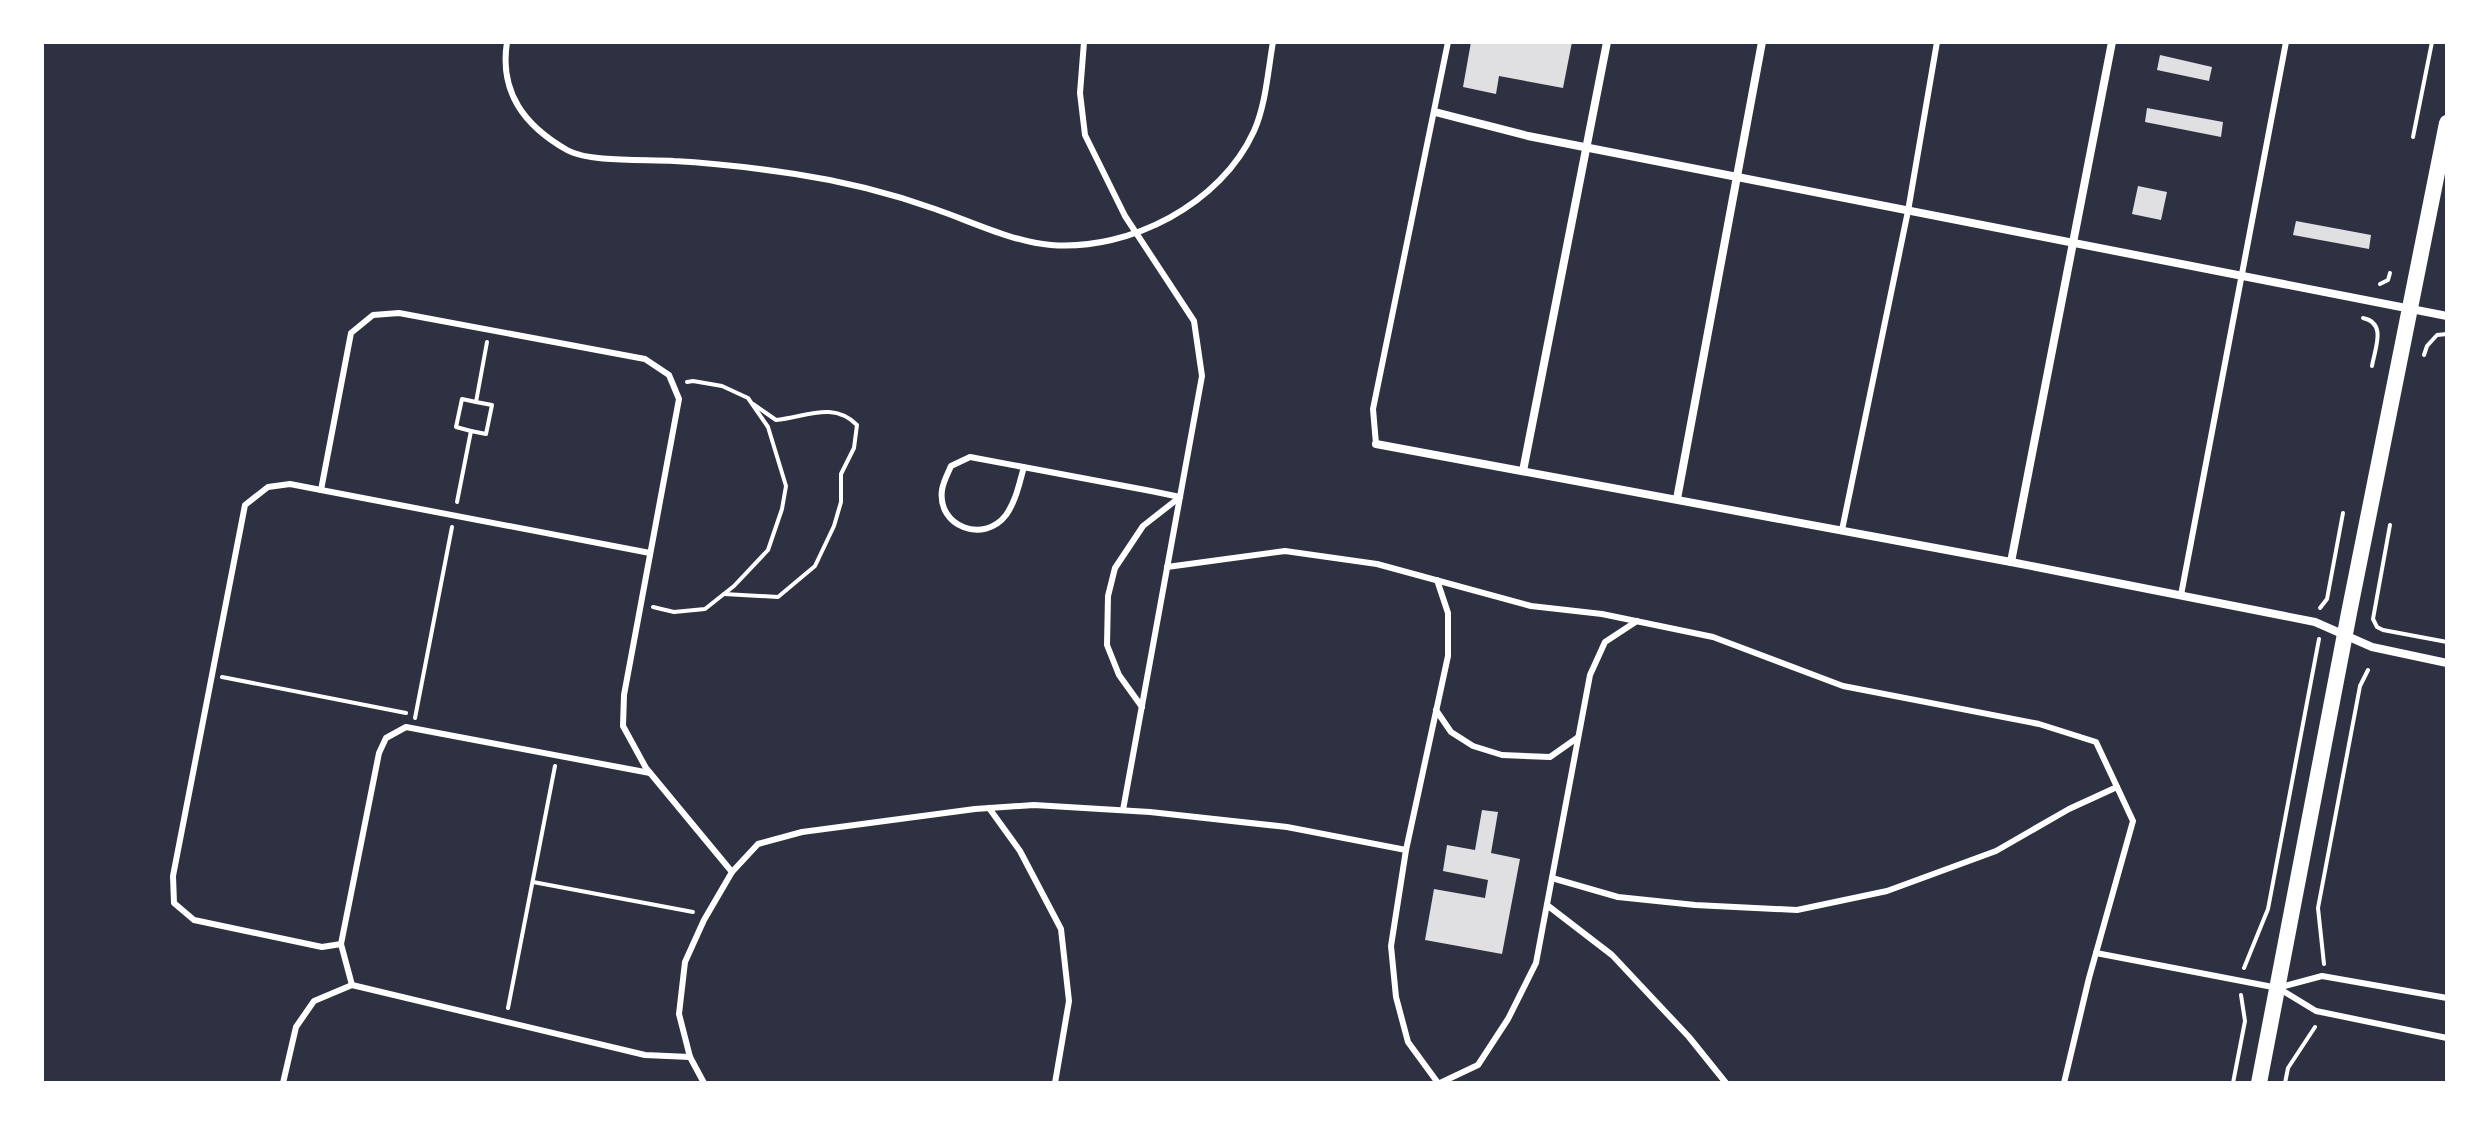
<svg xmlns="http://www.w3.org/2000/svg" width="2489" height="1125" font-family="'IBM Plex Serif',serif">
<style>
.building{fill:#e0e0e3}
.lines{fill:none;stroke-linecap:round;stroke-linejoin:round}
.path{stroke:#fff;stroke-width:4}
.service{stroke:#fff;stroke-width:6}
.minor{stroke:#fff;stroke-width:8}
.secondary{stroke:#fff;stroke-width:16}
</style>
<rect width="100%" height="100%" fill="#2d3142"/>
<!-- building -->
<g class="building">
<path d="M1471,42H1572L1563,88L1499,76L1496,94L1463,87Z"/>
<path d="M2160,55L2212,67L2209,81L2157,70Z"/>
<path d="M2147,108L2223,122L2221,137L2145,122Z"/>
<path d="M2138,186L2167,192L2161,220L2132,214Z"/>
<path d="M2296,221L2371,235L2369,249L2293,235Z"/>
<path d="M1482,810L1498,812L1491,853L1520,859L1502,954L1425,940L1434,889L1485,898L1488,880L1443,871L1447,845L1475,850Z"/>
</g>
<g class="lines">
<!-- path -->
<g class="path">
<path d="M2413,137L2432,42"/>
<path d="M2380,284L2388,280L2390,273"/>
<path d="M2363,318C2387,323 2375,348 2372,366"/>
<path d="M2424,355L2427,346L2437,335L2447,334"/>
<path d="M471,431L456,427L462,399L476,402"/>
<path d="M457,502L471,431L486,434L492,405L476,402L487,342"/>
<path d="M2390,525L2373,619L2377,627L2383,630L2447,642"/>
<path d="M724,594L778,597L815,566L834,526L841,502V474L854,448L857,425C833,401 806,417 776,420L753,404"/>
<path d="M653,607L674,612L705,609L734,586L768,550L782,509L786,486L768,427L748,398L722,386L693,381L687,382"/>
<path d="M2320,608L2327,599L2343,513"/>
<path d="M222,677L406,713"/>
<path d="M415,718L452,527"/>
<path d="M533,882L693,912"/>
<path d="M2324,964L2318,908L2360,686L2368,670"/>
<path d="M2244,968L2268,909L2319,639"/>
<path d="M508,1008L555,766"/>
<path d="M2233,1083L2245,1021L2241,995"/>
<path d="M2285,1083L2288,1068L2315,1027"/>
</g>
<!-- service -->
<g class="service">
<path d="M507,42C499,93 525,126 567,150C590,163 647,159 674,161C714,163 755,168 795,174C842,181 890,193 935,209C970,221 1013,242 1051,245C1130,251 1221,204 1254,131C1266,104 1268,70 1273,42"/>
<path d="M1084,42L1080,93L1085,135L1125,216L1194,321L1202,376L1123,810"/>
<path d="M1376,444L1373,409L1448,42"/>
<path d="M1024,467C1019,484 1016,501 1006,515C984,544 937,527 942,490C943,482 948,473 951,466L970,457L1151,491L1180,497"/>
<path d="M321,490L351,333L373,315L399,313L645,359L669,375L679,399L624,695L623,726L646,768L732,872"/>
<path d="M1842,530L1908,211L1937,42"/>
<path d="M1167,567L1285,551L1377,564L1531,606L1602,614L1713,637L1843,686L2039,724L2096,742L2133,821L2089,978L2064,1083"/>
<path d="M1437,580L1448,613V656L1406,850L1391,946L1396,997L1408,1042L1438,1083"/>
<path d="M2181,595L2286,42"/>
<path d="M1142,707L1119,675L1107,645L1108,596L1115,568L1143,526L1180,497"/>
<path d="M1436,710L1451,732L1473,746L1502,755L1550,757L1577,738"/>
<path d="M650,773L406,727L386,738L379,753L341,944L322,947L194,920L174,903L173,876L245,505L268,487L290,484L321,490L650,553"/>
<path d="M989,808L1020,851L1061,929L1069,1001L1055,1083"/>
<path d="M1552,878L1618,897L1695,905L1797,910L1887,891L1996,851L2069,809L2117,787"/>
<path d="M1547,905L1612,955L1689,1037L1726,1083"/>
<path d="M341,944L352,985L645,1055L690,1057"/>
<path d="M2096,953L2278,988L2316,1011L2447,1038"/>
<path d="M2281,987L2322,976L2447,998"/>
<path d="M283,1083L296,1027L314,1001L352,985"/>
<path d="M704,1083L690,1057L679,1014L685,962L704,920L732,872L758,844L802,832L975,809L1034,805L1150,812L1287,827L1406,850"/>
<path d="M1440,1083L1478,1065L1508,1019L1536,963L1590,675L1605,642L1637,621"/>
</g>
<!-- minor -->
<g class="minor">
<path d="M1435,112L1528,136L2447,316"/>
<path d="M1376,444L2011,562L2315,622L2372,647L2447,663"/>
<path d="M1523,471L1607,42"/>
<path d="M1677,499L1762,42"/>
<path d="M2011,562L2112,42"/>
</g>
<!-- secondary -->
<path class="secondary" d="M2259,1083L2349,613L2447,123"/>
</g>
<!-- border -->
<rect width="2489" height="1125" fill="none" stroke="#ffffff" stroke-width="88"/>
</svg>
